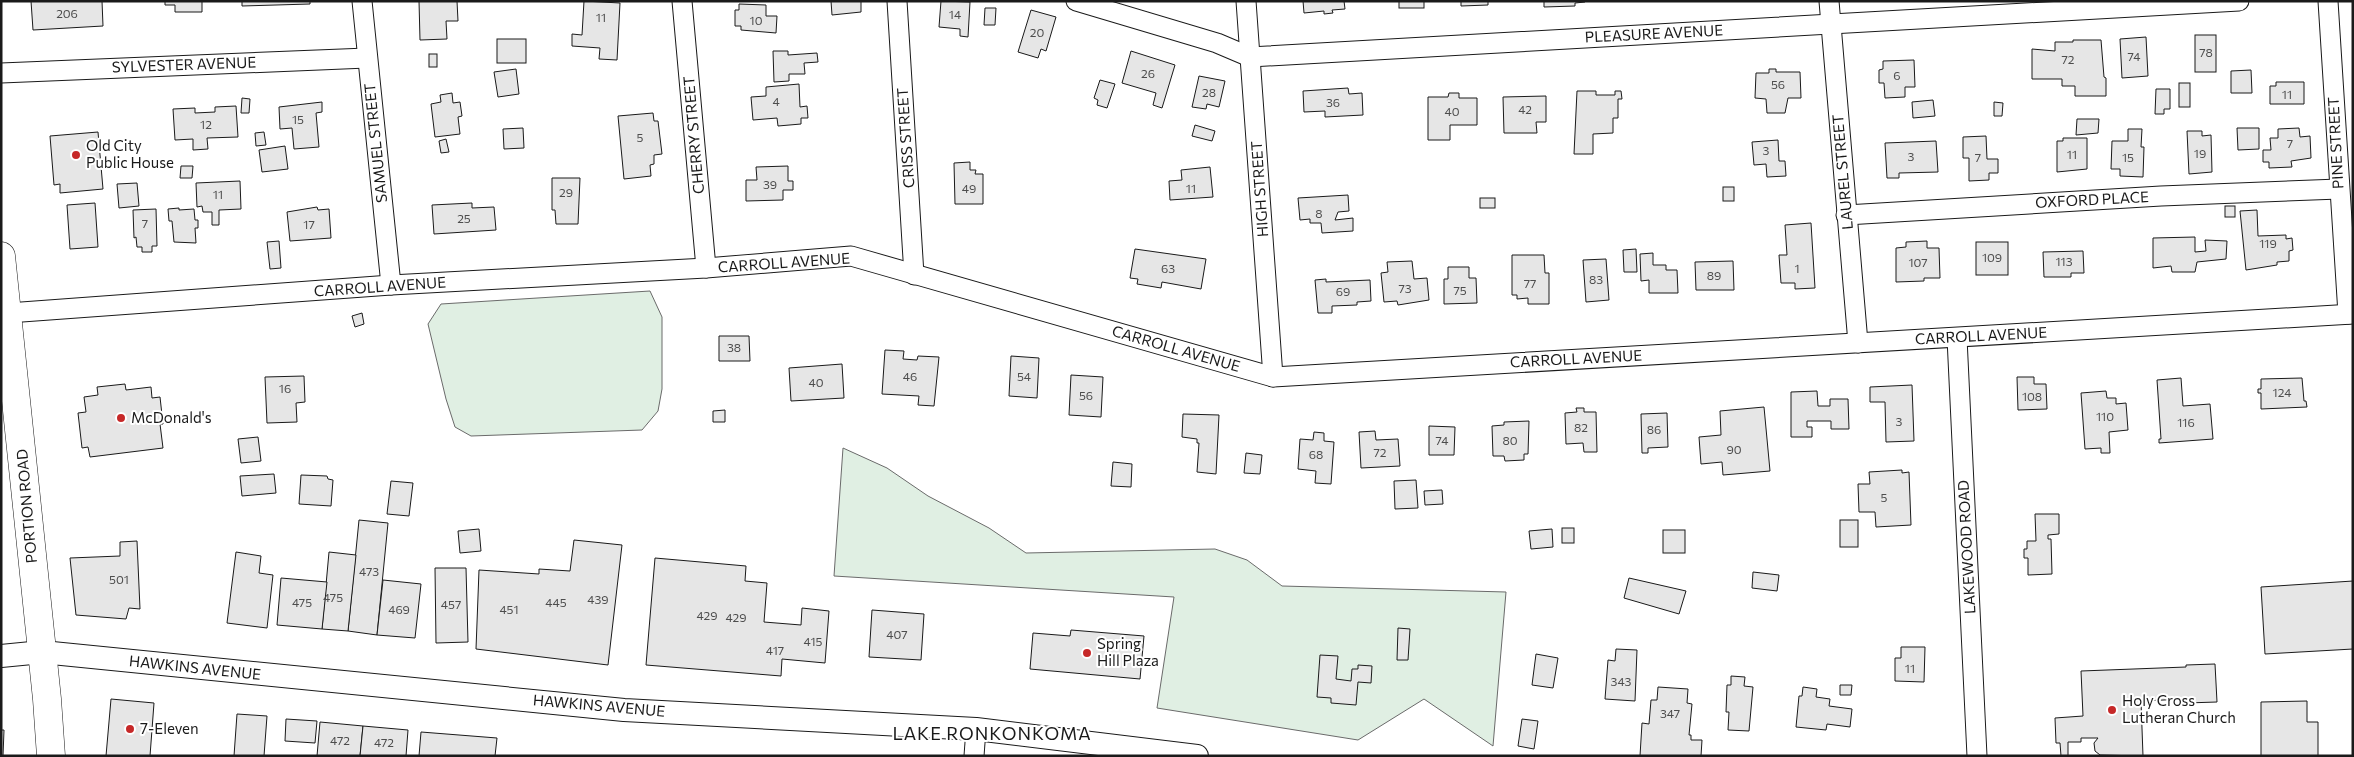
<svg xmlns="http://www.w3.org/2000/svg" width="2354" height="757" font-family="Commissioner,sans-serif">
<style>
.green{fill:#e0efe3;stroke:#6a6a6a}
.building{fill:#e6e6e6;stroke:#1a1a1a}
.lines{fill:none;stroke-linecap:round;stroke-linejoin:round}
.minor-casing{stroke:#1a1a1a;stroke-width:21}
.tertiary-casing{stroke:#1a1a1a;stroke-width:24}
.primary-casing{stroke:#1a1a1a;stroke-width:29}
.minor{stroke:#fff;stroke-width:19}
.tertiary{stroke:#fff;stroke-width:22}
.primary{stroke:#fff;stroke-width:28}
.poi-dot{fill:#c62828;stroke:#fff;stroke-width:2}
.labels{text-anchor:middle;stroke-width:4;stroke-linejoin:round;paint-order:stroke}
.number-label{font-size:12px;fill:#4d4d4d}
.street-label{font-size:15px;fill:#1a1a1a;stroke:#fff}
.poi-label{font-size:15px;fill:#1a1a1a;stroke:#fff;text-anchor:start}
.quarter-label{font-size:18px;letter-spacing:1px;fill:#1a1a1a;stroke:#fff}
</style>
<rect width="100%" height="100%" fill="#fff"/>
<!-- green -->
<g class="green">
<path d="M650,291L662,317V389L658,411L642,430L471,436L455,427L446,399L428,324L441,304Z"/>
<path d="M843,448L887,468L928,496L989,528L1026,553L1215,549L1247,560L1282,586L1506,592L1493,746L1424,699L1358,740L1157,708L1174,597L834,576Z"/>
</g>
<!-- building -->
<g class="building">
<path d="M31,1H102L103,26L33,30Z"/>
<path d="M165,1H202V12H175V5H165Z"/>
<path d="M242,1H310V4L242,6Z"/>
<path d="M419,1H457L458,21H446L447,39L420,40Z"/>
<path d="M584,1L620,3L617,60L599,59L600,48L572,46V34L582,35Z"/>
<path d="M831,1H861V12L832,15Z"/>
<path d="M941,1L970,2L968,37L960,36V29L939,27Z"/>
<path d="M1303,1H1344L1345,9L1332,10L1333,13L1324,14V11L1304,13Z"/>
<rect x="1399" y="1" width="25" height="7"/>
<path d="M1461,1H1488V5L1461,6Z"/>
<path d="M1544,1H1585V2L1575,3V6L1544,7Z"/>
<path d="M739,4L766,5V16H777L776,33L741,30V26H735V10H739Z"/>
<path d="M985,8H996L995,25H984Z"/>
<path d="M1031,10L1056,17L1046,51L1041,49L1038,58L1018,52Z"/>
<rect x="2195" y="35" width="21" height="37"/>
<path d="M2146,37L2148,76L2122,78L2120,39Z"/>
<rect x="497" y="39" width="29" height="24"/>
<path d="M2073,40H2101L2104,77L2106,78V96H2075V86H2062V79H2032V49L2055,51V42H2073Z"/>
<path d="M773,51H788V55L817,53L818,62L804,63L805,74H789V81L774,82Z"/>
<path d="M1131,51L1175,65L1162,108L1153,105L1156,93L1122,83Z"/>
<rect x="429" y="54" width="8" height="13"/>
<path d="M1914,60L1915,87H1905V97L1885,98L1884,83H1879V70L1883,69V61Z"/>
<path d="M516,69L519,94L498,97L494,72Z"/>
<path d="M1769,69H1776V72H1800L1801,98H1788L1785,113H1767L1766,99L1755,98L1756,73H1769Z"/>
<path d="M2251,70L2252,93H2231V71Z"/>
<path d="M1199,76L1225,81L1219,107L1207,104L1206,109L1192,107Z"/>
<path d="M1100,80L1115,84L1107,108L1097,105L1098,100L1094,98Z"/>
<path d="M2276,82H2304V104H2270V86H2276Z"/>
<rect x="2179" y="83" width="11" height="24"/>
<path d="M799,84L800,107L807,106L808,118H801V124L778,126L777,118L753,120L751,97L766,96V87Z"/>
<path d="M1348,88L1349,94L1362,93L1363,115L1325,117V111L1304,112L1303,91Z"/>
<path d="M2156,89H2170V109H2164V114H2155Z"/>
<path d="M1577,91H1596V95H1615V91H1621L1622,99H1618V118H1613V133L1593,134V154H1574Z"/>
<path d="M452,93L453,103L460,102L462,116L458,117L460,134L435,137L431,104L441,102L440,95Z"/>
<path d="M1449,93H1459V98H1477V125H1450V140H1428V97H1448Z"/>
<path d="M1546,96V122H1536L1537,133H1504L1503,97Z"/>
<path d="M242,98L250,99L249,113H241Z"/>
<path d="M1933,100L1935,116L1913,118L1912,102Z"/>
<path d="M322,102V112L316,113L319,147L294,149L292,128L280,129L279,107Z"/>
<path d="M1994,102L2003,103L2002,116H1994Z"/>
<path d="M236,106L238,137L207,138L208,149L193,150V139L175,140L173,109L195,108V113L215,112V107Z"/>
<path d="M653,113L654,121H658L662,154L654,155V164L650,165L651,176L624,179L618,116Z"/>
<path d="M2077,119H2099L2098,133L2076,135Z"/>
<path d="M1195,125L1215,131L1212,141L1192,136Z"/>
<path d="M523,128L524,148L504,149L503,129Z"/>
<path d="M2237,128H2259V149L2238,150Z"/>
<path d="M2299,128L2300,137L2310,136L2311,158L2291,161L2292,167L2269,168V162H2263V150H2271L2270,138H2278V129Z"/>
<path d="M2128,129H2142L2141,147H2144L2143,177L2120,176V169H2111L2112,141H2128Z"/>
<path d="M2187,131H2202V136L2211,135L2212,172L2189,174Z"/>
<path d="M98,132L103,189L60,193V184L54,185L50,136Z"/>
<path d="M264,132L266,145L256,146L255,133Z"/>
<path d="M1986,136L1987,159H1998V173H1989V180L1969,181V158H1963V137Z"/>
<path d="M2063,138H2087V169L2057,172V141H2063Z"/>
<path d="M446,139L449,152L441,153L439,141Z"/>
<path d="M1778,140L1779,161H1785L1786,176L1767,177L1766,164L1754,165L1752,142Z"/>
<path d="M1936,141L1938,172L1899,173V178H1887L1885,143Z"/>
<path d="M285,146L288,169L262,172L259,150Z"/>
<path d="M970,162V170H976L975,174H983V204H955L954,163Z"/>
<path d="M181,166H193L192,178H180Z"/>
<path d="M788,166V181H793V190H783V200L746,201V180H757L756,167Z"/>
<path d="M1210,167L1213,197L1170,200L1169,181L1182,180L1181,170Z"/>
<path d="M552,178H580L578,224H556L555,210H552Z"/>
<path d="M240,181L241,209L219,210V225H212V212H203L202,206L197,207L196,183Z"/>
<path d="M137,183L139,206L119,208L117,184Z"/>
<rect x="1723" y="187" width="11" height="14"/>
<path d="M1348,195L1349,211L1338,212L1335,220L1353,218V231L1322,233L1321,223H1310V219L1300,220L1298,198Z"/>
<rect x="1480" y="198" width="15" height="10"/>
<path d="M95,203L98,247L70,249L67,205Z"/>
<path d="M472,203V208L494,207L496,230L434,234L432,205Z"/>
<rect x="2225" y="206" width="10" height="11"/>
<path d="M317,207L318,210L329,209L331,238L290,241L287,212Z"/>
<path d="M179,208V210L194,209L195,220H198V228H195L196,243L174,242L172,221H169L168,209Z"/>
<path d="M156,209L157,246H152V252H142V247H137L136,237L134,238L133,210Z"/>
<path d="M2257,210L2258,236L2286,235V239L2292,238L2293,250L2289,251V261L2277,262V265L2246,270L2240,211Z"/>
<path d="M1811,223L1815,288L1795,289V283H1781L1779,255H1787L1785,225Z"/>
<path d="M2195,237V252L2206,251L2205,240L2227,241L2226,259L2197,262L2195,272H2172L2171,266L2153,268V238Z"/>
<path d="M279,241L281,268L270,269L267,242Z"/>
<path d="M1927,241V248H1939L1940,278H1924V281L1896,282V248L1906,247V242Z"/>
<rect x="1976" y="242" width="32" height="33"/>
<path d="M1135,249L1206,259L1201,289L1162,282L1161,288L1137,284L1138,279L1130,278Z"/>
<path d="M1636,249L1637,272H1624L1623,250Z"/>
<path d="M2083,251L2084,273H2071V277H2044L2043,252Z"/>
<path d="M1653,253V265H1666V270H1677L1678,293H1649V280L1641,281L1640,254Z"/>
<path d="M1512,255H1544L1545,273H1549V304H1528V298L1517,299V295H1512Z"/>
<path d="M1606,259L1609,300L1586,302L1583,260Z"/>
<path d="M1412,261L1414,279L1427,278L1429,300L1398,305L1397,301L1384,302L1381,273L1388,272L1387,262Z"/>
<path d="M1733,261L1734,290H1696L1695,262Z"/>
<path d="M1448,267H1469V278H1476L1477,303L1444,304V279H1448Z"/>
<path d="M1326,279V282L1370,280L1371,301L1357,302V305L1332,306V313H1318L1315,280Z"/>
<path d="M362,313L364,324L355,327L352,316Z"/>
<path d="M719,336H749L750,361H719Z"/>
<path d="M885,350L904,351L903,359L917,360L918,356L939,357L934,406L918,405L919,396L882,394Z"/>
<path d="M1011,356L1039,358L1037,398L1009,396Z"/>
<path d="M842,364L844,398L791,401L789,368Z"/>
<path d="M1071,375L1103,377L1101,417L1069,415Z"/>
<path d="M304,376L305,402L296,403L297,422L267,423L265,377Z"/>
<path d="M2017,377H2034V384H2046L2047,409L2018,410Z"/>
<path d="M2181,378L2183,406L2210,404L2213,439L2159,443V439H2161L2157,380Z"/>
<path d="M2302,378L2304,401H2306L2307,407L2261,409V393H2258V389H2261V379Z"/>
<path d="M125,384L126,390L151,387L152,398L160,397L163,424H160L163,448L90,457L88,447L82,448L78,413L86,412L84,397L98,395L97,387Z"/>
<path d="M1912,385L1914,441L1886,442L1885,402H1870V387Z"/>
<path d="M1817,391L1818,406H1830V399H1848L1849,429H1831V421H1807V427H1812V437H1791V392Z"/>
<path d="M2106,391L2107,398H2116V404L2126,403L2128,430L2109,432L2110,453H2101V448L2085,449L2081,393Z"/>
<path d="M1764,407L1770,471L1723,475L1722,462L1701,464L1699,437L1721,435L1720,411Z"/>
<path d="M1576,408H1584V412H1596L1597,452H1584L1583,443L1566,444L1565,413L1577,412Z"/>
<path d="M725,410V422H713V411Z"/>
<path d="M1667,413L1668,447L1648,448V453H1642L1641,414Z"/>
<path d="M1183,414L1219,415L1216,474L1197,472L1199,443H1197V439L1182,437Z"/>
<path d="M1529,421L1528,454H1524V460L1505,461L1504,456H1493L1492,426L1504,425V422Z"/>
<path d="M1429,426L1455,427L1454,455H1429Z"/>
<path d="M1375,431L1376,440L1398,439L1400,466L1361,468L1359,432Z"/>
<path d="M1314,432L1324,433V441L1334,442L1331,484L1315,483L1316,471L1298,469L1300,439L1313,440Z"/>
<path d="M258,437L261,461L241,463L238,439Z"/>
<path d="M1246,453L1262,455L1260,474L1244,473Z"/>
<path d="M1113,462L1132,464L1131,487L1111,486Z"/>
<path d="M1902,470V473L1909,472L1911,525L1876,527L1875,512H1859L1858,484H1870L1869,472Z"/>
<path d="M274,474L276,493L242,496L240,476Z"/>
<path d="M301,475L327,476L328,479L333,480L331,506L299,504Z"/>
<path d="M1416,480L1418,508L1395,509L1394,481Z"/>
<path d="M391,481L413,483L409,516L387,514Z"/>
<path d="M1442,490L1443,504L1425,505L1424,491Z"/>
<path d="M2035,514H2059V534L2048,535V539H2051L2052,574L2028,575V558H2024V549H2027V541H2036Z"/>
<path d="M359,520L388,523L377,635L348,631Z"/>
<rect x="1840" y="520" width="18" height="27"/>
<rect x="1562" y="528" width="12" height="15"/>
<path d="M479,529L481,551L460,553L458,531Z"/>
<path d="M1552,529L1553,547L1531,549L1529,531Z"/>
<rect x="1663" y="530" width="22" height="23"/>
<path d="M574,540L622,545L608,665L476,649L479,570L539,574V569L570,571Z"/>
<path d="M137,541L140,609L129,608L126,619L76,615L70,558L120,556V542Z"/>
<path d="M236,552L261,556L259,573L273,575L267,628L227,623Z"/>
<path d="M329,552L356,555L348,631L322,629Z"/>
<path d="M655,558L746,566L745,581L767,583L764,622L801,625L802,608L829,611L825,663L782,659L781,676L646,665Z"/>
<path d="M435,568H466L468,642L436,643Z"/>
<path d="M1753,572L1779,575L1777,591L1752,588Z"/>
<path d="M281,578L327,582L322,629L277,625Z"/>
<path d="M1629,578L1686,591L1679,614L1624,598Z"/>
<path d="M383,580L421,584L415,638L377,635Z"/>
<path d="M2353,581V649L2265,654L2261,587Z"/>
<path d="M872,610L924,614L921,660L869,657Z"/>
<path d="M1398,628L1410,629L1408,660H1397Z"/>
<path d="M1071,630L1144,636L1140,679L1030,669L1033,633L1070,636Z"/>
<path d="M1901,647H1925L1924,682L1895,681V658H1901Z"/>
<path d="M1616,649L1637,650L1635,701L1605,699L1608,660L1615,661Z"/>
<path d="M1536,654L1558,658L1553,688L1532,685Z"/>
<path d="M1320,655L1338,656L1336,679L1351,681L1352,669H1358V665L1372,666L1371,683L1358,682L1356,705L1331,703V698L1317,697Z"/>
<path d="M2215,664L2217,702L2186,703V699L2141,701L2143,756L2100,755L2095,751L2094,743L2098,738H2081V742H2068V756H2061L2060,743H2056L2055,718L2083,716L2081,671L2186,667V665Z"/>
<path d="M1731,676L1745,677L1744,686L1753,687L1749,731L1728,730L1729,712H1726L1727,685H1731Z"/>
<path d="M1840,685H1852L1851,695H1840Z"/>
<path d="M1658,687L1688,689L1687,703L1692,704L1689,735H1691V740H1702L1701,756H1640L1642,723L1649,724L1651,700H1657Z"/>
<path d="M1803,687L1817,689L1816,697L1830,699L1829,706L1852,709L1850,727L1827,724L1826,730L1796,727L1799,696H1802Z"/>
<path d="M111,699L154,703L150,756H106Z"/>
<path d="M2307,701V722H2318V756H2261V702Z"/>
<path d="M237,714L267,716L264,756H234Z"/>
<path d="M286,719L317,721L315,743L285,741Z"/>
<path d="M1522,719L1538,721L1534,749L1518,746Z"/>
<path d="M320,722L363,726L360,756H317Z"/>
<path d="M363,726L408,730L406,756H360Z"/>
<path d="M1,730H4L3,756H1Z"/>
<path d="M421,732L497,738L495,756H419Z"/>
</g>
<g class="lines">
<!-- minor casing -->
<g class="minor-casing">
<g id="minor">
<path d="M362,1L391,285"/>
<path d="M682,1L706,268"/>
<path d="M897,1L914,275"/>
<path d="M1076,1L1217,43L1250,57L2239,1"/>
<path d="M1246,1L1273,377"/>
<path d="M1829,1L1858,343"/>
<path d="M2328,1L2348,314"/>
<path d="M1,73L367,58"/>
<path d="M1846,215L2161,196L2339,189"/>
<path d="M8,313L391,285L706,268L851,256L1273,377L2353,314"/>
<path d="M1957,338L1977,756"/>
<path d="M974,756L976,729"/>
</g>
</g>
<!-- tertiary casing -->
<g class="tertiary-casing">
<path id="tertiary" d="M1,656L42,652L624,710L976,729L1197,756"/>
</g>
<!-- primary casing -->
<g class="primary-casing">
<path id="primary" d="M1,256L47,699L51,756"/>
</g>
<!-- minor -->
<use href="#minor" class="minor"/>
<!-- tertiary -->
<use href="#tertiary" class="tertiary"/>
<!-- primary -->
<use href="#primary" class="primary"/>
</g>
<!-- markers -->
<g class="poi-dot">
<circle cx="76" cy="155" r="5"/>
<circle cx="121" cy="418" r="5"/>
<circle cx="1087" cy="653" r="5"/>
<circle cx="2112" cy="710" r="5"/>
<circle cx="130" cy="729" r="5"/>
</g>
<g class="labels">
<!-- number labels -->
<g class="number-label">
<text x="67" y="18">206</text>
<text x="955" y="19">14</text>
<text x="601" y="22">11</text>
<text x="756" y="25">10</text>
<text x="1037" y="37">20</text>
<text x="2206" y="57">78</text>
<text x="2134" y="61">74</text>
<text x="2068" y="64">72</text>
<text x="1148" y="78">26</text>
<text x="1897" y="80">6</text>
<text x="1778" y="89">56</text>
<text x="1209" y="97">28</text>
<text x="2287" y="99">11</text>
<text x="776" y="106">4</text>
<text x="1333" y="107">36</text>
<text x="1525" y="114">42</text>
<text x="1452" y="116">40</text>
<text x="298" y="124">15</text>
<text x="206" y="129">12</text>
<text x="640" y="142">5</text>
<text x="2290" y="148">7</text>
<text x="1766" y="155">3</text>
<text x="2200" y="158">19</text>
<text x="2072" y="159">11</text>
<text x="1911" y="161">3</text>
<text x="1978" y="162">7</text>
<text x="2128" y="162">15</text>
<text x="770" y="189">39</text>
<text x="969" y="193">49</text>
<text x="1191" y="193">11</text>
<text x="566" y="197">29</text>
<text x="218" y="199">11</text>
<text x="1319" y="218">8</text>
<text x="464" y="223">25</text>
<text x="145" y="228">7</text>
<text x="309" y="229">17</text>
<text x="2268" y="248">119</text>
<text x="1992" y="262">109</text>
<text x="2064" y="266">113</text>
<text x="1918" y="267">107</text>
<text x="1168" y="273">63</text>
<text x="1797" y="273">1</text>
<text x="1714" y="280">89</text>
<text x="1596" y="284">83</text>
<text x="1530" y="288">77</text>
<text x="1405" y="293">73</text>
<text x="1460" y="295">75</text>
<text x="1343" y="296">69</text>
<text x="734" y="352">38</text>
<text x="910" y="381">46</text>
<text x="1024" y="381">54</text>
<text x="816" y="387">40</text>
<text x="285" y="393">16</text>
<text x="2282" y="397">124</text>
<text x="1086" y="400">56</text>
<text x="2032" y="401">108</text>
<text x="2105" y="421">110</text>
<text x="1899" y="426">3</text>
<text x="2186" y="427">116</text>
<text x="1581" y="432">82</text>
<text x="1654" y="434">86</text>
<text x="1442" y="445">74</text>
<text x="1510" y="445">80</text>
<text x="1734" y="454">90</text>
<text x="1380" y="457">72</text>
<text x="1316" y="459">68</text>
<text x="1884" y="502">5</text>
<text x="369" y="576">473</text>
<text x="119" y="584">501</text>
<text x="333" y="602">475</text>
<text x="598" y="604">439</text>
<text x="302" y="607">475</text>
<text x="556" y="607">445</text>
<text x="451" y="609">457</text>
<text x="399" y="614">469</text>
<text x="509" y="614">451</text>
<text x="707" y="620">429</text>
<text x="736" y="622">429</text>
<text x="897" y="639">407</text>
<text x="813" y="646">415</text>
<text x="775" y="655">417</text>
<text x="1910" y="673">11</text>
<text x="1621" y="686">343</text>
<text x="1670" y="718">347</text>
<text x="340" y="745">472</text>
<text x="384" y="747">472</text>
</g>
<!-- street labels -->
<g class="street-label">
<text transform="translate(1654 34) rotate(-3)" y="5">PLEASURE AVENUE</text>
<text transform="translate(184 65) rotate(-2)" y="5">SYLVESTER AVENUE</text>
<text transform="translate(694 135) rotate(-95)" y="5">CHERRY STREET</text>
<text transform="translate(906 138) rotate(-94)" y="5">CRISS STREET</text>
<text transform="translate(376 143) rotate(-96)" y="5">SAMUEL STREET</text>
<text transform="translate(2336 143) rotate(-93)" y="5">PINE STREET</text>
<text transform="translate(1843 172) rotate(-95)" y="5">LAUREL STREET</text>
<text transform="translate(1260 189) rotate(-94)" y="5">HIGH STREET</text>
<text transform="translate(2092 200) rotate(-3)" y="5">OXFORD PLACE</text>
<text transform="translate(784 263) rotate(-4)" y="5">CARROLL AVENUE</text>
<text transform="translate(380 287) rotate(-4)" y="5">CARROLL AVENUE</text>
<text transform="translate(1981 336) rotate(-3)" y="5">CARROLL AVENUE</text>
<text transform="translate(1176 349) rotate(16)" y="5">CARROLL AVENUE</text>
<text transform="translate(1576 359) rotate(-3)" y="5">CARROLL AVENUE</text>
<text transform="translate(27 506) rotate(-95)" y="5">PORTION ROAD</text>
<text transform="translate(1967 547) rotate(-93)" y="5">LAKEWOOD ROAD</text>
<text transform="translate(195 668) rotate(6)" y="5">HAWKINS AVENUE</text>
<text transform="translate(599 706) rotate(5)" y="5">HAWKINS AVENUE</text>
</g>
<!-- poi labels -->
<g class="poi-label">
<text x="86" y="151">Old City<tspan x="86" dy="17">Public House</tspan></text>
<text x="131" y="423">McDonald's</text>
<text x="1097" y="649">Spring<tspan x="1097" dy="17">Hill Plaza</tspan></text>
<text x="2122" y="706">Holy Cross<tspan x="2122" dy="17">Lutheran Church</tspan></text>
<text x="140" y="734">7-Eleven</text>
</g>
<!-- quarter labels -->
<g class="quarter-label">
<text x="992" y="740">LAKE RONKONKOMA</text>
</g>
</g>
<!-- border -->
<rect width="2354" height="757" fill="none" stroke="#1a1a1a" stroke-width="5"/>
</svg>
